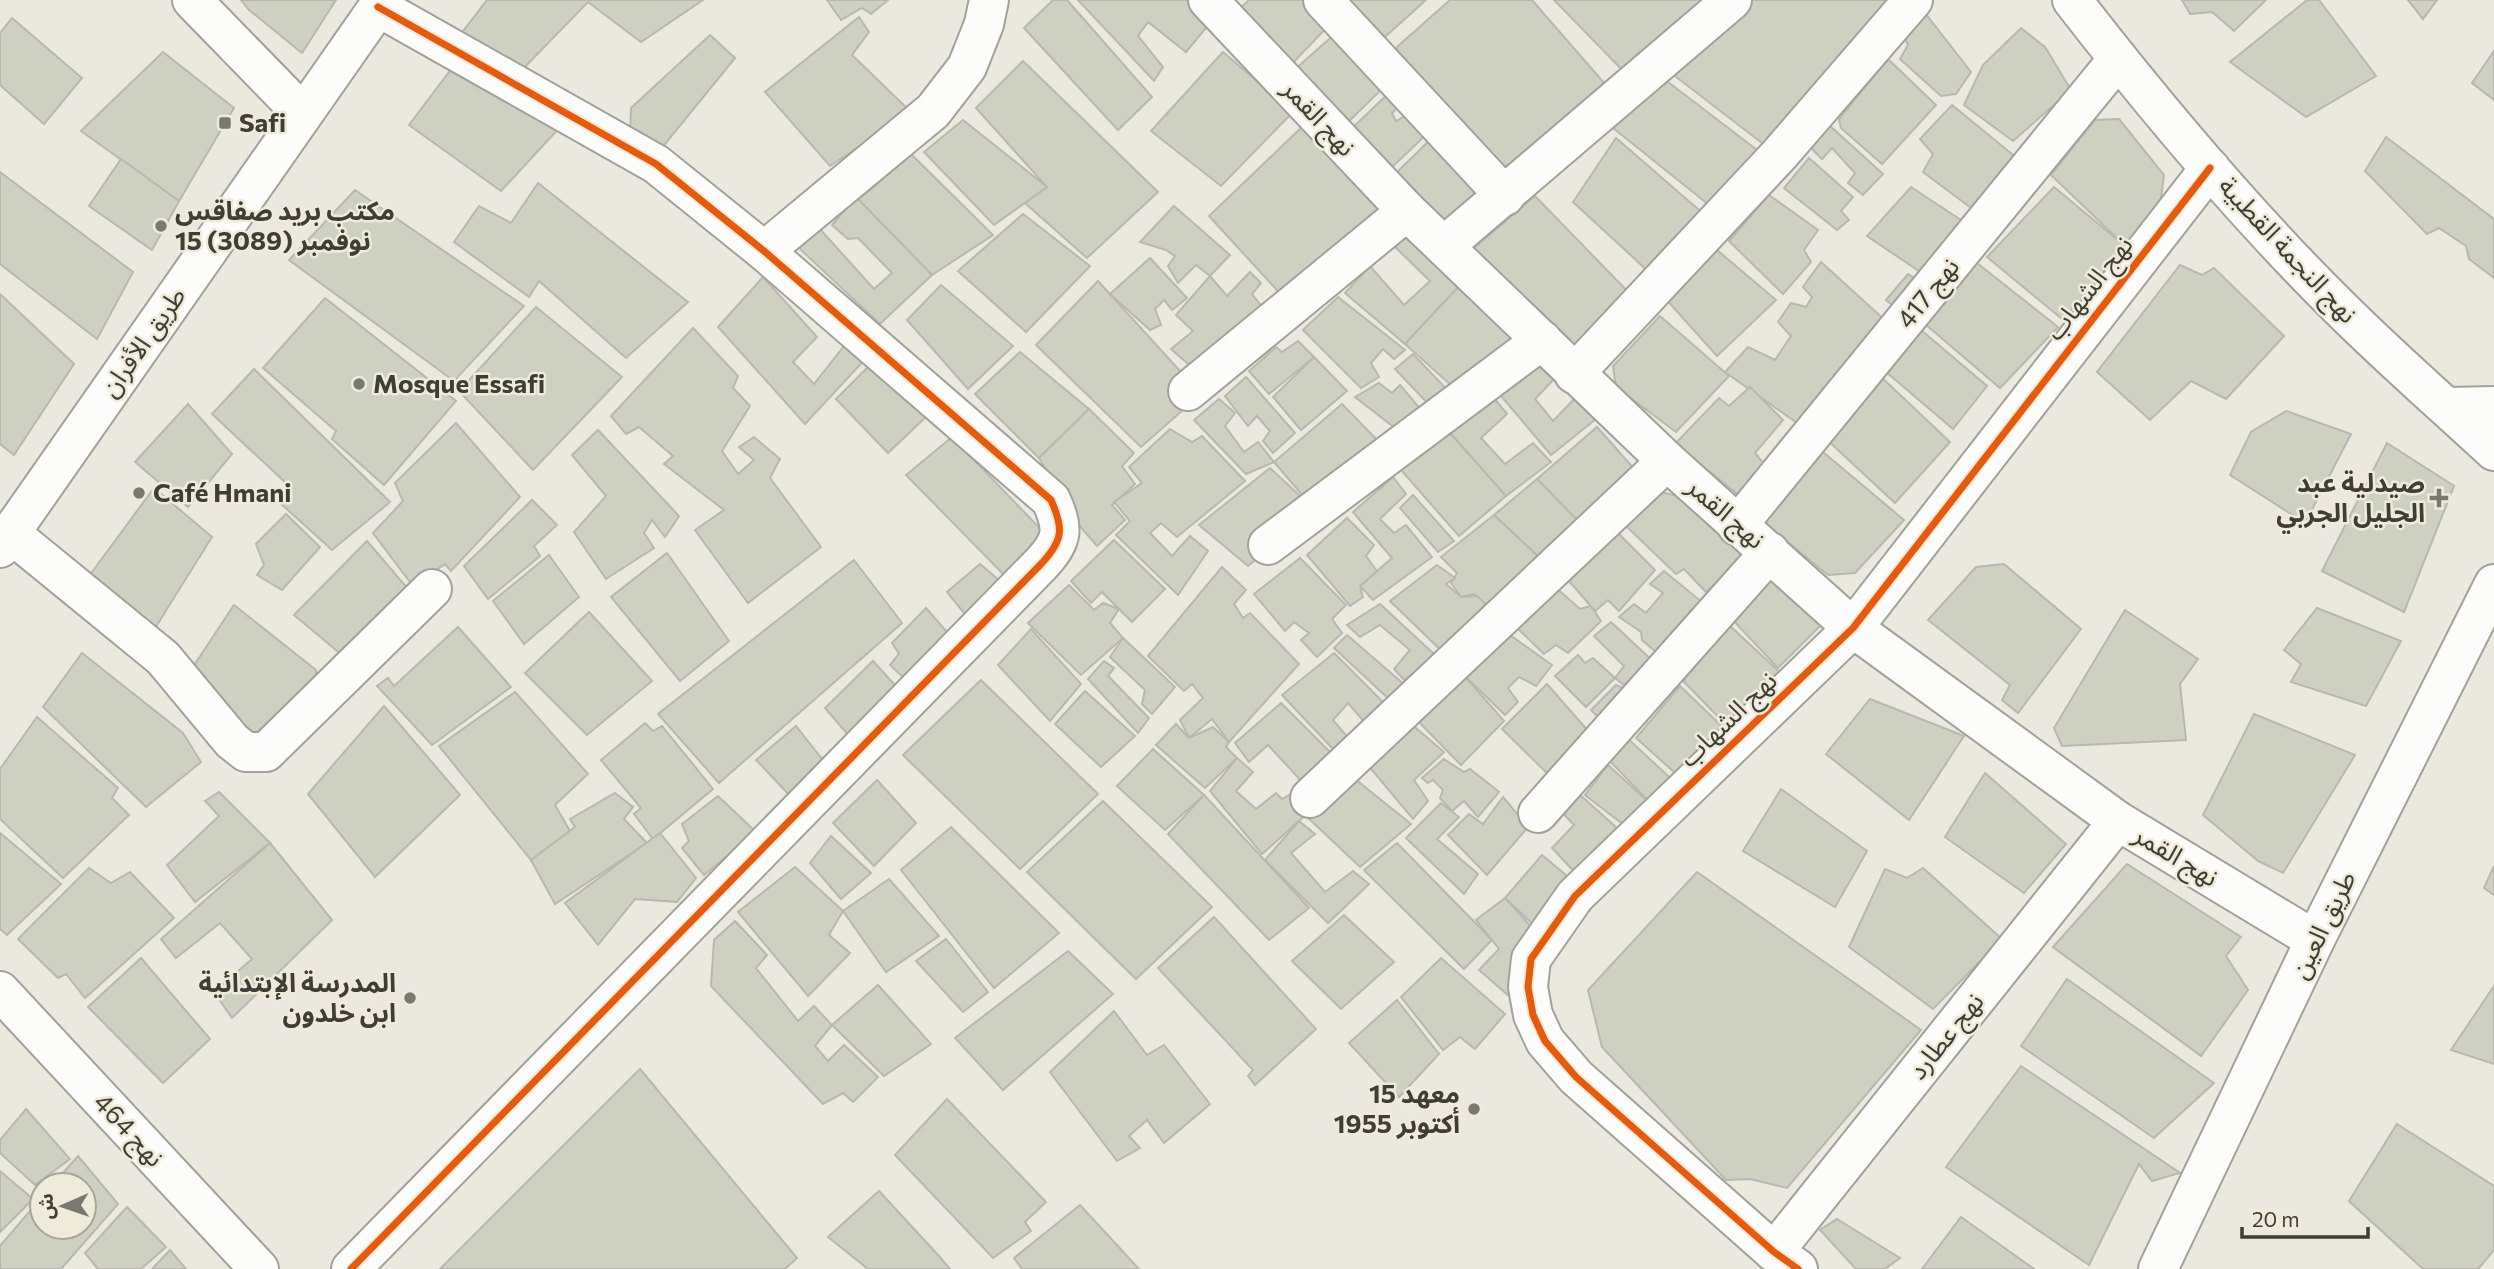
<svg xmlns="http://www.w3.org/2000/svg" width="2494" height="1269" font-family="Commissioner,'Noto Sans Arabic',sans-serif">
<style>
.building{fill:#ced1c1;stroke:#b8b8b1;stroke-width:2}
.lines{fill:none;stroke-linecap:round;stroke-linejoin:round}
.minor-casing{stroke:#a2a19a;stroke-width:42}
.major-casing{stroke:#a2a19a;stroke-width:42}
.minor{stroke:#fcfcfa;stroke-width:38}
.major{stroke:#fcfcfa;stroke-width:38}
.cycleway-casing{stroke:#efebda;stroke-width:11}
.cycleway{stroke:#e8590c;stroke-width:7}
.poi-dot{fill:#7a7971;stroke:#efebda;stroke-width:2.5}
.labels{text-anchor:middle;stroke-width:5;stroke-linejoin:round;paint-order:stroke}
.street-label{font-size:26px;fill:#3e3d36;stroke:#efebda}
.poi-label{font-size:26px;font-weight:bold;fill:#3e3d36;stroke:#efebda;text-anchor:start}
</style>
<rect width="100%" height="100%" fill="#eae8df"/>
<!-- building -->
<g class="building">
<path d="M241,0H336L302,53L249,10Z"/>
<path d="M487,0H703L641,42L588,2L518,74L457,39Z"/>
<path d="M827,0H888L871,14L862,8L841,20Z"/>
<path d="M1053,0H1067L1152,97L1118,130L1024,28Z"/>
<path d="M1078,0H1190L1210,23L1186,52L1148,22L1138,36L1163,67L1154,81Z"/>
<path d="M1249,0H1309L1331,23L1288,68L1236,12Z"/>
<path d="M1334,0H1426L1376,45Z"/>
<path d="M1450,0H1532L1611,91L1506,181L1390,58L1398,46Z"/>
<path d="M1554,0H1719L1628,76Z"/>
<path d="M1749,0H1898L1771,150L1671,73Z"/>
<path d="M2182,0H2266L2234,31L2212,12L2190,14Z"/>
<path d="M2307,0H2319L2376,76L2306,117L2230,62Z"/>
<path d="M2408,0H2437L2423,19Z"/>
<path d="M1922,9L1971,72L1956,94L1941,96L1900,59L1908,45L1904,37Z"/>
<path d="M859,17L869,32L852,55L911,112L830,166L765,92Z"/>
<path d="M12,18L82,78L44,124L0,85V33Z"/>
<path d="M2021,28L2045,47L2071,90L2013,141L1964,105L1983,65Z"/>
<path d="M1337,32L1389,82L1344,126L1293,71Z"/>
<path d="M710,35L735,58L661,149L630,135L631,108Z"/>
<path d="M2494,51V100L2472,83Z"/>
<path d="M163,52L234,108L179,201L81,131Z"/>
<path d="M1223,52L1293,112L1221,186L1151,131Z"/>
<path d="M1888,59L1936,105L1882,164L1841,128L1839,119Z"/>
<path d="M1023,61L1158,192L1087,258L1025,203L1047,187L976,108Z"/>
<path d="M452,68L562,125L501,191L409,125Z"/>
<path d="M1664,79L1765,156L1714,209L1613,128Z"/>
<path d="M1391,91L1402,103L1392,113L1396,121L1410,113L1429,132L1388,171L1347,133Z"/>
<path d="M1952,105L2023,163L1979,214L1923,172L1933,154L1920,139Z"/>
<path d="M2119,119L2164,175L2158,220L2125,246L2051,175L2095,120Z"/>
<path d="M963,120L1047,187L994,225L924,152Z"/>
<path d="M1829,125L1883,174L1863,195L1848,183L1855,173L1832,148L1822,159L1809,146Z"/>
<path d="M1302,127L1393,214L1286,300L1209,216Z"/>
<path d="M1433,137L1486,189L1443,230L1391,178Z"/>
<path d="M2386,137L2494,219V278L2469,259L2466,246L2439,228L2427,234L2365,171Z"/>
<path d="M1616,138L1706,216L1650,273L1573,202Z"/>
<path d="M911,154L993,235L932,275L856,197L865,194Z"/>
<path d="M1809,158L1853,197L1841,211L1849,220L1837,230L1784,188Z"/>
<path d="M121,159L179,201L152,250L89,206Z"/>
<path d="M0,172L133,272L97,339L0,264Z"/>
<path d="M538,183L688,302L626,358L539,281L529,297L454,242L479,206L511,223Z"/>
<path d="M1911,187L1970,226L1929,278L1867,236Z"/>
<path d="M2054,187L2125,246L2121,260L2062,319L1987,257Z"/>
<path d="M355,190L524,306L454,381L289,260Z"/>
<path d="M1769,195L1818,230L1804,250L1811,262L1783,294L1729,241Z"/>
<path d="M1535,196L1633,297L1570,349L1473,249Z"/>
<path d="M856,197L932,275L880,324L799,248L819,228L874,289L892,273L858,238L848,239L832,225Z"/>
<path d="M1174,206L1230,255L1210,276L1196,265L1178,283L1168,266L1175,256L1166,250L1140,242Z"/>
<path d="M1023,214L1090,266L1026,332L958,271Z"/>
<path d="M1408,224L1464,281L1405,344L1345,293L1370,266L1404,305L1430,281L1391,243Z"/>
<path d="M1711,245L1776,300L1717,356L1665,298Z"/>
<path d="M1150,258L1187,298L1172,310L1164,300L1155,309L1161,325L1150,330L1110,294Z"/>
<path d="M1821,262L1887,322L1797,423L1725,372L1748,347L1775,360L1791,336L1778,322L1791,303L1806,307L1812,297L1803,287Z"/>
<path d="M1977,263L2058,327L2000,388L1926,325Z"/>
<path d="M2180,265L2202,275L2214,268L2284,336L2226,399L2191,381L2150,420L2097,372Z"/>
<path d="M1250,272L1261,283L1252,294L1273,321L1204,378L1171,349L1193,331L1176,315L1210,276L1227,296Z"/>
<path d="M1908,274L1923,284L1899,311L1886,300Z"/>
<path d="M763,277L817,337L793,362L814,384L848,341L870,354L805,424L718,327Z"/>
<path d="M1098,281L1201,394L1141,447L1036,345Z"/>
<path d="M1464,281L1526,342L1461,394L1405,344Z"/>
<path d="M941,285L1013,346L968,389L907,320Z"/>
<path d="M0,294L74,364L14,455L0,444Z"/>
<path d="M1338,297L1405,350L1394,359L1383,349L1371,363L1379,377L1361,388L1303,330Z"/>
<path d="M325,298L456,401L384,485L332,439L336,431L263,368Z"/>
<path d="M536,307L622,377L533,470L459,391Z"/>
<path d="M1660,316L1729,376L1676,432L1616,387L1613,366Z"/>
<path d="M693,328L738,376L733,388L750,406L722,451L738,474L754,460L739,447L754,437L780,459L770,478L821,547L748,603L695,530L724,510L664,464L673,456L639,427L626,434L611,416Z"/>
<path d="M1921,330L1987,386L1953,429L1886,372Z"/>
<path d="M1298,341L1314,357L1269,394L1249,371L1276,347L1282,352Z"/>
<path d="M1020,352L1089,409L1039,458L975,394Z"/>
<path d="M1537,353L1557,376L1535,399L1553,421L1578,395L1601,415L1551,455L1496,390Z"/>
<path d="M1413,354L1456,399L1436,412L1395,369Z"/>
<path d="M1314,357L1347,391L1301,430L1273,397Z"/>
<path d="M873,362L929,414L888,453L836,399Z"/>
<path d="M254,369L390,502L332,550L279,502L288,485L212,414Z"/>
<path d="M1878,374L1950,442L1895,503L1825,438Z"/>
<path d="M1246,377L1295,433L1273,453L1263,441L1270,431L1257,416L1248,426L1225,396Z"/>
<path d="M1379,383L1392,393L1400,385L1428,418L1404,435L1355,397Z"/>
<path d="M1750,387L1783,420L1755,453L1770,471L1745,500L1675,444L1719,398L1729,406Z"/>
<path d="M1493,397L1507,414L1481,438L1505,464L1533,443L1551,462L1506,496L1449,432Z"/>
<path d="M1219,399L1235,413L1225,426L1244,452L1258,442L1274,462L1246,474L1194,420Z"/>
<path d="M188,404L232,454L188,507L135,462Z"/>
<path d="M1342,404L1386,449L1315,510L1274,462Z"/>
<path d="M1089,409L1134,453L1122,466L1135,484L1112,505L1125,520L1097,546L1046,487L1053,481L1039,458Z"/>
<path d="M2286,411L2351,434L2305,523L2230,475L2251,432Z"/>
<path d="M456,423L520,497L451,571L445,564L413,586L373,533L403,501L395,483Z"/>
<path d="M1597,427L1636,471L1580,523L1537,479Z"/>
<path d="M1170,429L1192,442L1202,436L1245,481L1177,537L1161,523L1150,533L1172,556L1190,536L1208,551L1178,595L1116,535L1130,521L1114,502L1142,483L1129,467Z"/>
<path d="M598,430L679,516L665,537L652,520L644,533L654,548L606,579L574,532L606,496L572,455Z"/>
<path d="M1449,432L1506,496L1459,536L1400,469Z"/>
<path d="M952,437L1052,541L1011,582L906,475Z"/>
<path d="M2387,443L2454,486L2404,612L2322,571Z"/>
<path d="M1817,447L1904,520L1855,573L1828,575L1761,520Z"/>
<path d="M1270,468L1315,510L1248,566L1199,525Z"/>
<path d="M1393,477L1406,494L1380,519L1394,533L1406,525L1432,557L1373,600L1360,586L1392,558L1353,512Z"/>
<path d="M1537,479L1580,523L1545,563L1494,515Z"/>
<path d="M154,488L212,537L152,633L89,576Z"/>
<path d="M1661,492L1681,497L1745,558L1706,592L1684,569L1676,574L1624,524Z"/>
<path d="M1413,495L1454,541L1438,552L1400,508Z"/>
<path d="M532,500L557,525L534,546L540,556L488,599L464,566Z"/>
<path d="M286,514L320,547L282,590L257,575L264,565L256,544Z"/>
<path d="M1494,515L1545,563L1493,611L1474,594L1461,597L1451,583L1457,573L1441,557Z"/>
<path d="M1347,518L1374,545L1366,556L1377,571L1360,586L1363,597L1350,606L1307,555Z"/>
<path d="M1617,532L1655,570L1619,611L1608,600L1595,611L1569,581Z"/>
<path d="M1114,540L1165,589L1132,622L1102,592L1091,603L1071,581Z"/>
<path d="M367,541L414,596L349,661L294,615Z"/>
<path d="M667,553L729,641L680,681L611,597Z"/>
<path d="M549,555L579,597L524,644L493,601Z"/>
<path d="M1300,558L1346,605L1332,619L1342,633L1317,657L1301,640L1309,633L1294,622L1285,631L1254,594Z"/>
<path d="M854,560L902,623L719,783L658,714Z"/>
<path d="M980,564L1013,592L973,624L947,592Z"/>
<path d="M2004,564L2081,629L2018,713L2002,700L2010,685L1928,620L1976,567Z"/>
<path d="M1437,565L1455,578L1446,584L1461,597L1477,596L1493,611L1447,656L1390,601Z"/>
<path d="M1222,567L1246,590L1234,604L1243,618L1250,613L1299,664L1229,742L1212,719L1189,738L1180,720L1203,698L1192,684L1184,691L1148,656Z"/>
<path d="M1664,571L1708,607L1663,658L1642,640L1641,632L1619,617L1634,604L1646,613L1663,593L1650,584Z"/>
<path d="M1767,572L1826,620L1778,668L1730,617Z"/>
<path d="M1069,585L1094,610L1103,603L1119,609L1110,623L1123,638L1081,675L1028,623Z"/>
<path d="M1554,586L1580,609L1591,606L1601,621L1568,653L1556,645L1544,654L1513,624Z"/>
<path d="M1380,604L1436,656L1404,680L1394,669L1410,650L1380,625L1360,637L1347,625Z"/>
<path d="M234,605L316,670L317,691L255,749L189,673Z"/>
<path d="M926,608L953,639L928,701L890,665L899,654L892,643Z"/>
<path d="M2317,608L2401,641L2366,706L2291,682L2301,664L2284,650Z"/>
<path d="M2125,610L2198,659L2180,684L2186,740L2062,746L2054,728Z"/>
<path d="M589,612L652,681L587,735L525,673Z"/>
<path d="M1611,622L1657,665L1634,693L1615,678L1624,666L1594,636Z"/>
<path d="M1729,625L1784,676L1733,732L1683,681Z"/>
<path d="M458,627L511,687L432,745L377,686L388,678L394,686Z"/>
<path d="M1031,629L1081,684L1050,721L998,665Z"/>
<path d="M1347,635L1406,686L1391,701L1334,648Z"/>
<path d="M1510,635L1552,665L1536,686L1519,677L1508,688L1518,702L1505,715L1461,672Z"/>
<path d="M1123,638L1175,687L1152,714L1142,704L1145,690L1110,657Z"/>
<path d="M82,653L183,733L201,762L146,807L43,707Z"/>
<path d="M1334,653L1385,704L1367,725L1348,703L1333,720L1349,739L1335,751L1282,695Z"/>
<path d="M1578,655L1585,663L1593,658L1615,678L1586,707L1555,676Z"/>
<path d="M873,661L904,695L856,744L825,708Z"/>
<path d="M1104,661L1114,668L1108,676L1149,718L1138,733L1088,679Z"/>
<path d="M1461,672L1504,721L1461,765L1413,716Z"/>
<path d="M981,680L1098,794L1020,869L903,755Z"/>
<path d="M1547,684L1589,732L1550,776L1502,729Z"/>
<path d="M1616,685L1634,693L1607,726L1591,710Z"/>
<path d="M1680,686L1731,735L1684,781L1636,738Z"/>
<path d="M1085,691L1135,736L1101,767L1055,724Z"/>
<path d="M515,692L588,774L555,805L570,831L531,860L439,746Z"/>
<path d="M1870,699L1964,736L1909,820L1826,754Z"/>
<path d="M1281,703L1337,759L1304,784L1268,745L1249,762L1235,743Z"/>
<path d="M384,706L460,795L375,877L308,794Z"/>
<path d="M2254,714L2355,755L2283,873L2258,861L2203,815Z"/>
<path d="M37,717L118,788L112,798L129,815L63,878L0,819V769Z"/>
<path d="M645,723L653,731L662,726L713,789L653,839L634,814L641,808L601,760Z"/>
<path d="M1410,723L1444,752L1414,780L1428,801L1413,819L1367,764Z"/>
<path d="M1176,724L1189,738L1213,727L1229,742L1226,747L1237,758L1205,788L1156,745Z"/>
<path d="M796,726L830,769L795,801L756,760Z"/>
<path d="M1627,738L1680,787L1657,810L1606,757Z"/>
<path d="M1153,749L1204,795L1165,830L1117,786Z"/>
<path d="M1237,758L1253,772L1236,791L1256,809L1276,793L1282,799L1291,794L1309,812L1262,854L1210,791Z"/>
<path d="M1444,759L1464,772L1470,769L1499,792L1478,817L1464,801L1452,811L1440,798L1443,790L1433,780L1428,783L1422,778Z"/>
<path d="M1608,765L1657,810L1633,832L1585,795Z"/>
<path d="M1985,773L2066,844L2024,893L1945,837Z"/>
<path d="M1350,775L1411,824L1360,867L1305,815Z"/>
<path d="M877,780L916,823L874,866L833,823Z"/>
<path d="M1781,789L1867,851L1835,907L1743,851Z"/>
<path d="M219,792L270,843L195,902L167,865L219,816L205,801Z"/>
<path d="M615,793L633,807L624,819L647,843L555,904L531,860L575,827L570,819Z"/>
<path d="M1578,793L1628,838L1581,879L1552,848L1574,825L1557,807Z"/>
<path d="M1204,795L1309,908L1269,940L1168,834Z"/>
<path d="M718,796L756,832L704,875L682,848L689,841L682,824Z"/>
<path d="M1503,797L1528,827L1487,875L1448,835L1469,814L1483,824Z"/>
<path d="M1103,801L1212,907L1136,979L1027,872Z"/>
<path d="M1441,803L1459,817L1437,839L1478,874L1464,894L1406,838Z"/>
<path d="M1299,821L1315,834L1291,853L1325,892L1353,871L1369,884L1328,923L1265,860Z"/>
<path d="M951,827L1059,933L994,988L901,870Z"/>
<path d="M0,833L61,884L7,935L0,929Z"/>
<path d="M660,833L696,878L677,902L635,899L598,945L565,903Z"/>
<path d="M831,836L871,873L841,899L810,863Z"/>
<path d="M270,843L332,920L232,1018L214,992L252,959L220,923L176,958L161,939Z"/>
<path d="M1397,843L1492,940L1464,969L1364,870Z"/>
<path d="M1542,855L1592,897L1554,944L1505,898Z"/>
<path d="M2127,864L2241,937L2226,956L2248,990L2201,1056L2053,947Z"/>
<path d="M2494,866V895L2484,888Z"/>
<path d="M795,867L843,911L829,935L850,953L808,996L738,912Z"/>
<path d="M89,868L111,883L130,872L174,918L85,998L66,974L58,978L18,939Z"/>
<path d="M1923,868L2002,939L1933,1009L1849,947L1885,869L1907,878Z"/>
<path d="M1697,872L1921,1030L1787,1188L1750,1179L1726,1180L1602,1047L1588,990Z"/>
<path d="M889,879L939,936L886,972L843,911Z"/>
<path d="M1505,898L1555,953L1517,1003L1479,970L1499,949L1476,920Z"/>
<path d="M1344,915L1394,962L1341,1009L1292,961Z"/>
<path d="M1214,917L1316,1029L1255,1085L1248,1076L1253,1070L1158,968Z"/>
<path d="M735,921L767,955L756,968L798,1021L814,1006L832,1025L815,1046L828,1061L844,1045L878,1077L853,1102L843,1093L823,1104L711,986L714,940Z"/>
<path d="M946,939L988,992L963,1012L916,961Z"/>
<path d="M1068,951L1113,994L1003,1090L955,1038Z"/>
<path d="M141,958L210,1039L163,1083L88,1007Z"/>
<path d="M1441,958L1505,1014L1475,1049L1460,1037L1443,1050L1401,997Z"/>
<path d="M2067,979L2214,1083L2154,1138L2021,1046Z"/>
<path d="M878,985L931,1044L884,1076L832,1025Z"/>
<path d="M2494,986V1064L2451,1050Z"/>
<path d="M1397,1000L1439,1054L1399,1097L1349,1043Z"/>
<path d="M1114,1011L1147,1055L1164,1045L1210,1104L1164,1143L1147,1120L1129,1136L1140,1148L1117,1161L1050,1072Z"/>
<path d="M2021,1066L2180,1173L2152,1181L2139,1164L2089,1265L1946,1167Z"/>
<path d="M640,1069L797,1258L785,1269H440Z"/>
<path d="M947,1099L1046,1202L1025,1222L1031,1231L993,1258L895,1155Z"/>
<path d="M26,1109L70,1159L35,1185L0,1153V1140Z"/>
<path d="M2397,1124L2494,1186V1250L2478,1269H2423L2349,1201Z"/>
<path d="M78,1156L118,1204L61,1269H0V1246L42,1197V1227H84V1185H52Z"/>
<path d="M0,1171L33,1199L0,1232Z"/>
<path d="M879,1191L939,1256L950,1269H868L828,1237Z"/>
<path d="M1080,1205L1139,1269H1022L1014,1258Z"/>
<path d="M127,1207L166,1247L141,1269H98L85,1253Z"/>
<path d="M1961,1217L2034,1269H1922Z"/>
<path d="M1837,1219L1900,1258L1885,1269H1856L1820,1230Z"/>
<path d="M170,1250L186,1269H152Z"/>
</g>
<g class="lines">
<!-- minor casing -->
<g class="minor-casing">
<g id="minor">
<path d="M192,0L302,113"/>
<path d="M1208,0L1407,211L1667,461L1853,628L2118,821L2315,940"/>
<path d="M1323,0L1505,196"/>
<path d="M2072,0C2155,107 2242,211 2338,306C2388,356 2442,403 2494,451"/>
<path d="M1444,246L1732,0"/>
<path d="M764,251L933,111L967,67L984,24L989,0"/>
<path d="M1574,374L1779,155L1913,0"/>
<path d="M1188,391L1407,211"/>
<path d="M2447,407L2494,406"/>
<path d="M1737,526L2118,59"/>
<path d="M10,533L163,658L232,741L246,752H266L432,589"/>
<path d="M1268,545L1542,340"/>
<path d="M1310,798L1667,461"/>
<path d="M1538,813L1770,552"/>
<path d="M0,991L259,1269"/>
<path d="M1774,1252L2118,821"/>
<path d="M351,1269L1042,563C1063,540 1064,529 1051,500L764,251L656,164L378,7"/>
<path d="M1798,1269L1774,1252L1576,1077L1545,1041L1533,1015L1528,987L1531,959L1575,896L1853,628L2210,168"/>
</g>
</g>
<!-- major casing -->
<g class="major-casing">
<g id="major">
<path d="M0,548L383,0"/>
<path d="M2158,1269L2315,940L2494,584"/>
</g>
</g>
<!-- minor -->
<use href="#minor" class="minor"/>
<!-- major -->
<use href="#major" class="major"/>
<!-- cycleway casing -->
<g class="cycleway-casing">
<g id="cycleway">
<path d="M351,1269L1042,563C1063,540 1064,529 1051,500L764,251L656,164L378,7"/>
<path d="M1798,1269L1774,1252L1576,1077L1545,1041L1533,1015L1528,987L1531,959L1575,896L1853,628L2210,168"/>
</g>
</g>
<!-- cycleway -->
<use href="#cycleway" class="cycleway"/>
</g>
<!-- markers -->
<g class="poi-dot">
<rect x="218" y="116" width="14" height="14" rx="3.5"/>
<circle cx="161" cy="226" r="7"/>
<circle cx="359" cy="384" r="7"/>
<circle cx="139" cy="493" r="7"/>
<path d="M2435.5 487.5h7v7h7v7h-7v7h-7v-7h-7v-7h7z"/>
<circle cx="410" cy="998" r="7"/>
<circle cx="1474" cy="1109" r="7"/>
</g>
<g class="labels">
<!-- street labels -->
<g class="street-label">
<text transform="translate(1319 118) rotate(47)" y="9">نهج القمر</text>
<text transform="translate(2288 250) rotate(47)" y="9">نهج النجمة القطبية</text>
<text transform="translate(2089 288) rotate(-52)" y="9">نهج الشهاب</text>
<text transform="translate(1928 293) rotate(-51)" y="9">نهج 417</text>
<text transform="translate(143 342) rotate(-55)" y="9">طريق الأفران</text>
<text transform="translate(1726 513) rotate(41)" y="9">نهج القمر</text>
<text transform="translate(1728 719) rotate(-44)" y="9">نهج الشهاب</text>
<text transform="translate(2176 856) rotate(31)" y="9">نهج القمر</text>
<text transform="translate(2323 925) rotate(-64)" y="9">طريق العين</text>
<text transform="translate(1946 1036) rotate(-51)" y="9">نهج عطارد</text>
<text transform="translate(129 1130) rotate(47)" y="9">نهج 464</text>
</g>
<!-- poi labels -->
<g class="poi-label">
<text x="239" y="132">Safi</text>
<text x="175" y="220">مكتب بريد صفاقس<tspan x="175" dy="30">15 نوفمبر (3089)</tspan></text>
<text x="373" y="393">Mosque Essafi</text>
<text x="2425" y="492" text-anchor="end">صيدلية عبد<tspan x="2425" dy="30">الجليل الجربي</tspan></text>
<text x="153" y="502">Café Hmani</text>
<text x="396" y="992" text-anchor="end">المدرسة الإبتدائية<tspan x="396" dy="30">ابن خلدون</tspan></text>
<text x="1460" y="1103" text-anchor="end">معهد 15<tspan x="1460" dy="30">أكتوبر 1955</tspan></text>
</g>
</g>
<!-- north arrow -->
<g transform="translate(63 1206) rotate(268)"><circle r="33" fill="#efebda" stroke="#a8a598" stroke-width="2"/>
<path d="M0-5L12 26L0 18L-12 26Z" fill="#7a7971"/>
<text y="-10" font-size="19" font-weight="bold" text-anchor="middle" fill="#3e3d36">ش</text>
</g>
<!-- scale -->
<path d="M2242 1227v10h126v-10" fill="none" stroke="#3e3d36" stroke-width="3.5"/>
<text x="2252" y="1227" font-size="21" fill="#3e3d36" stroke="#efebda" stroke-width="5" paint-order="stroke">20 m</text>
</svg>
